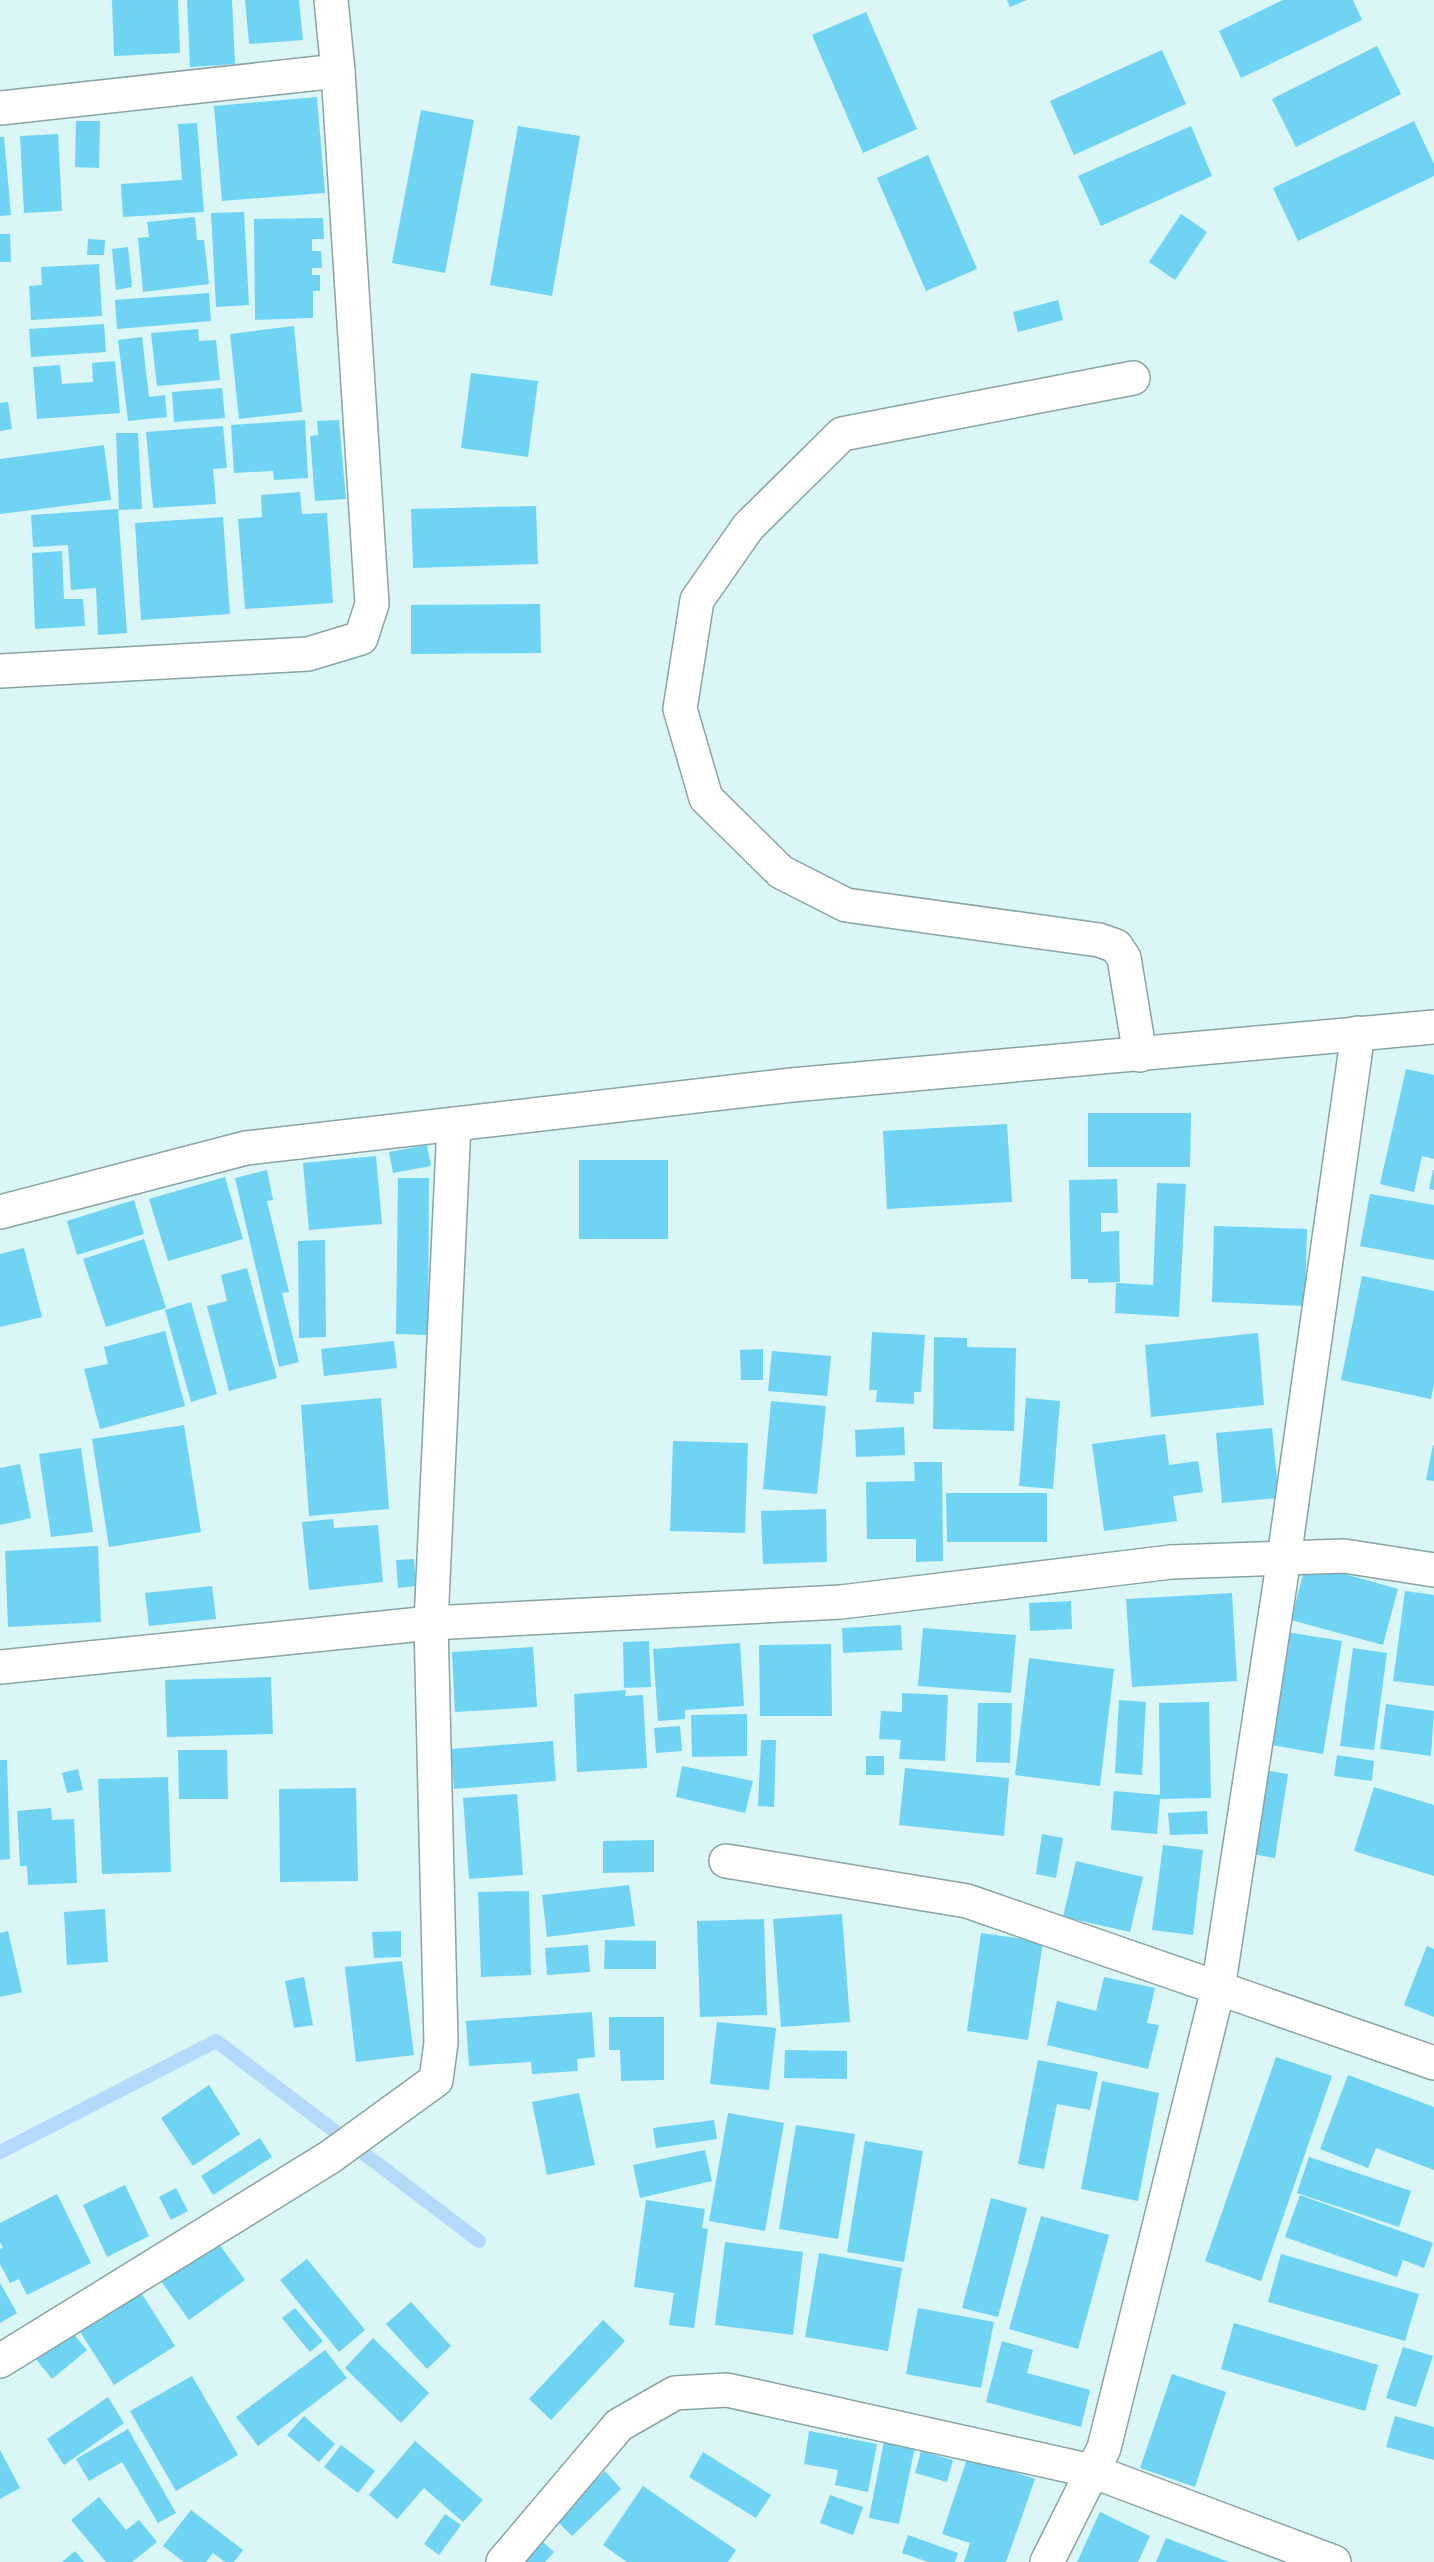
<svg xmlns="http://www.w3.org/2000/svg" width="1434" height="2562" font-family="'Open Sans',sans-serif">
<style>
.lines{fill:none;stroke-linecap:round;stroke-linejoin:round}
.stream{stroke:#b4d9fb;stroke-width:14}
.building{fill:#6fd3f4}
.minor-casing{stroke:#8aa3a3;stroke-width:36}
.minor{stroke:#fff;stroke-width:33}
</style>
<rect width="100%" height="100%" fill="#dbf6f6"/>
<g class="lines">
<!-- stream -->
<path class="stream" d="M0,2152L216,2041L479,2241"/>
</g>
<!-- building -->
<g class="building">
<path d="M112,0H178L180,53L114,56Z"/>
<path d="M187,0H232L235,64L190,67Z"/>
<path d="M245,0H299L303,40L249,44Z"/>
<path d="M1007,0H1027L1010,7Z"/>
<path d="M1283,0H1353L1362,20L1241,78L1219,31Z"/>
<path d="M866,12L917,129L863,153L812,35Z"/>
<path d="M1377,46L1401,94L1296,147L1272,99Z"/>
<path d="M1162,50L1186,104L1074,155L1050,101Z"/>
<path d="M317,97L325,193L222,201L214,106Z"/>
<path d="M421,110L474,120L445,273L392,263Z"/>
<path d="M76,121H100L99,168L75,167Z"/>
<path d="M1414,121L1434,164V176L1298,241L1273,188Z"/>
<path d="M197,123L204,212L123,217L121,184L182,180L178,124Z"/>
<path d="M518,126L580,136L552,296L490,285Z"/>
<path d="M1191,126L1212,176L1101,226L1078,176Z"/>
<path d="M58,134L62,211L24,213L20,136Z"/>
<path d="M0,137H4L11,215L0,216Z"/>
<path d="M928,155L977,269L926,291L877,178Z"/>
<path d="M244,212L249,305L216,307L211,213Z"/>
<path d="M1181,214L1207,232L1175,280L1149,262Z"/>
<path d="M195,217L197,240H204L209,284L143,292L138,238L149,237L147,222Z"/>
<path d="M323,218L324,239H312V251H321L322,268H312V275H320V291H313V318L255,320L254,219Z"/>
<path d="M0,234H10L11,262H0Z"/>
<path d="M88,239L105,240L104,255H87Z"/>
<path d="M128,247L132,287L116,290L112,249Z"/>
<path d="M99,264L102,316L31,320L29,286L42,285L41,267Z"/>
<path d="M209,293L211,321L117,329L115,300Z"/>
<path d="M1058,300L1063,320L1018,332L1013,312Z"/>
<path d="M104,324L106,352L31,357L29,329Z"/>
<path d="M294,326L302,412L239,419L230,334Z"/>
<path d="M198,329L199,341L216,340L220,380L157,386L151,333Z"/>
<path d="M142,337L149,397L165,395L167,417L128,421L118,340Z"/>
<path d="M115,361L120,413L37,419L33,367L60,365L62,384L93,382L92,363Z"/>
<path d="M471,373L538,381L528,457L461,448Z"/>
<path d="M222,388L225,418L174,422L172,392Z"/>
<path d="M8,402L12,429L0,431V403Z"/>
<path d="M305,420L308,478L274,480L273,471L234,473L231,425Z"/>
<path d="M339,420L346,499L315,501L310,436L318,435L317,421Z"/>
<path d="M223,426L227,468L213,469L216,504L153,508L146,432Z"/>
<path d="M116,433H138L142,509L119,510Z"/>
<path d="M104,445L111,500L0,514V459Z"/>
<path d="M300,492L302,514L327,513L333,603L245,609L238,519L262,517L261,495Z"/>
<path d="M536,506L538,564L413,568L411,509Z"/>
<path d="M118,509L127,633L98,635L96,588L71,590L68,545L33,547L31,515Z"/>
<path d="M223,517L230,614L141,620L135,523Z"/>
<path d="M62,551L64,599H83L85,626L35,629L32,553Z"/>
<path d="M540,604L541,653L411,654V605Z"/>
<path d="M1406,1069L1434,1075V1159L1422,1156L1414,1192L1380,1184Z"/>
<path d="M1088,1113H1191L1190,1167H1088Z"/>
<path d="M1007,1124L1012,1202L887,1209L883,1131Z"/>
<path d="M427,1145L431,1166L393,1173L389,1152Z"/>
<path d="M376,1156L382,1224L309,1230L303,1163Z"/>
<rect x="579" y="1160" width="89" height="79"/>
<path d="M267,1170L273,1200L267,1201L289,1292L282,1293L299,1362L279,1367L235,1178Z"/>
<path d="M1433,1170H1434V1190L1429,1189Z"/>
<path d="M225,1177L243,1239L168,1261L149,1199Z"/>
<path d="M398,1178H429L428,1335L396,1334Z"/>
<path d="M1117,1179L1118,1213H1101V1232L1119,1231L1120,1282L1088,1283V1279H1071L1069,1180Z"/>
<path d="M1157,1183L1186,1184L1179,1317L1115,1313L1116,1283L1153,1285Z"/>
<path d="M1370,1194L1434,1205V1260L1360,1246Z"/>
<path d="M134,1200L144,1234L77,1255L67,1221Z"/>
<path d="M1214,1226L1307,1229L1305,1306L1212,1302Z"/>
<path d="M144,1239L166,1308L106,1327L83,1259Z"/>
<path d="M325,1240L326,1337L299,1338L298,1241Z"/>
<path d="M24,1248L42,1317L0,1327V1254Z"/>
<path d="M247,1268L277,1378L229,1391L207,1306L227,1301L221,1275Z"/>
<path d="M1362,1276L1434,1291V1384L1431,1399L1341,1380Z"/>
<path d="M191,1302L217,1394L191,1402L165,1310Z"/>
<path d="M165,1331L185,1406L100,1429L84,1369L108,1364L104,1347Z"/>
<path d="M872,1332L925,1335L921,1392H914V1404L876,1402L877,1390H869Z"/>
<path d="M1258,1333L1264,1405L1151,1417L1145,1345Z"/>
<path d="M934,1337L967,1338V1347L1016,1348L1014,1431L933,1429Z"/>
<path d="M394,1341L397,1368L324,1376L321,1349Z"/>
<path d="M763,1349V1380H741L740,1350Z"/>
<path d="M772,1351L831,1356L827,1396L768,1391Z"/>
<path d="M381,1398L389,1509L309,1516L301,1405Z"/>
<path d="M1026,1398L1060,1401L1053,1489L1019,1486Z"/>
<path d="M771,1401L826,1406L817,1494L763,1489Z"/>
<path d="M184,1425L201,1532L109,1547L92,1439Z"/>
<path d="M904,1427L905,1455L856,1457L855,1430Z"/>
<path d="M1272,1428L1279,1498L1222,1503L1216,1433Z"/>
<path d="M1165,1434L1169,1465L1198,1461L1203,1492L1173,1496L1177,1521L1104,1531L1092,1444Z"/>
<path d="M673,1441L748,1443L745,1533L670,1531Z"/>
<path d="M1433,1445H1434V1481L1426,1480Z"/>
<path d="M81,1448L93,1532L51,1537L39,1454Z"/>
<path d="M914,1462H942L943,1561L916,1562V1539H867L866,1482L915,1481Z"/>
<path d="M20,1464L31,1518L0,1525V1468Z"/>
<path d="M946,1493H1047V1542H947Z"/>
<path d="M826,1509L827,1562L763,1564L761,1511Z"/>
<path d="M333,1519L334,1528L378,1525L383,1582L309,1590L302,1522Z"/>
<path d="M98,1546L101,1622L8,1627L5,1551Z"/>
<path d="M414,1559L416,1586L398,1588L396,1560Z"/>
<path d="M1306,1563L1398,1589L1383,1645L1291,1620Z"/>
<path d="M212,1586L216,1619L149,1626L145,1593Z"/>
<path d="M1405,1591L1434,1595V1686L1393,1681Z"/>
<path d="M1232,1593L1237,1681L1132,1687L1126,1599Z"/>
<path d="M1071,1601L1072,1629L1030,1631L1029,1603Z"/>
<path d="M901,1625L902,1650L843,1653L842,1628Z"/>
<path d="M923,1628L1016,1635L1011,1693L918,1686Z"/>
<path d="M1286,1632L1342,1641L1323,1754L1266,1744Z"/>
<path d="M649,1641L651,1687L624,1688L623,1642Z"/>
<path d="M740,1643L744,1706L685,1710V1719L658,1721L653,1649Z"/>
<path d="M831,1644L832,1716H760L759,1645Z"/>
<path d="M533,1647L537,1707L455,1712L452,1652Z"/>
<path d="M1353,1648L1387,1653L1374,1750L1340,1746Z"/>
<path d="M1029,1658L1114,1669L1100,1786L1015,1775Z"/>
<path d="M271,1677L273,1734L167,1737L165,1680Z"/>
<path d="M626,1690L625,1696L643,1695L647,1768L577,1772L574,1694Z"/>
<path d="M902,1693L948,1695L945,1761L899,1759L901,1740L879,1739L881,1711L902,1712Z"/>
<path d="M1119,1700L1146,1702L1142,1775L1115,1773Z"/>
<path d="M1209,1702L1211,1798L1160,1799L1157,1834L1111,1830L1114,1791L1160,1795L1159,1703Z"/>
<path d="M978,1703H1012L1010,1763L976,1762Z"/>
<path d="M1386,1704L1434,1711L1431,1756L1380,1749Z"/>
<path d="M747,1714V1756L692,1757L691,1715Z"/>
<path d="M680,1726L682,1751L656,1753L654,1728Z"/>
<path d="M761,1740H776L774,1807L758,1806Z"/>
<path d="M553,1741L556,1781L454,1789L451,1749Z"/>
<path d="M178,1750H227L228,1799H179Z"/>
<path d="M1337,1755L1374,1761L1372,1781L1334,1776Z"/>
<rect x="866" y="1756" width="18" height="19"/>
<path d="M0,1760H7L10,1859L0,1860Z"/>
<path d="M682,1766L753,1781L745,1813L676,1797Z"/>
<path d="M905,1768L1009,1778L1004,1836L899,1825Z"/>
<path d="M78,1769L83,1790L67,1793L62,1773Z"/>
<path d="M1259,1769L1288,1774L1275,1858L1245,1853Z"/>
<path d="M168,1777L171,1872L102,1874L98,1779Z"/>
<path d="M1374,1787L1434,1805V1876L1354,1851Z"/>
<path d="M356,1788L358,1881L280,1882L279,1789Z"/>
<path d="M517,1794L523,1875L469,1879L463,1798Z"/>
<path d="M51,1808L52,1820L74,1819L77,1883L28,1885L27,1866H20L17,1811Z"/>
<path d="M1207,1811L1208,1834L1170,1835L1168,1813Z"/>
<path d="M1042,1834L1063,1838L1056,1878L1036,1874Z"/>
<path d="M654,1840V1872L603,1873V1841Z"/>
<path d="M1163,1845L1203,1850L1193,1935L1152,1930Z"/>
<path d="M1076,1861L1143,1877L1130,1932L1063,1917Z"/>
<path d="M629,1885L635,1926L547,1937L542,1895Z"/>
<path d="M529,1891L531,1975L481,1977L478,1892Z"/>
<path d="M105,1909L108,1962L67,1965L64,1912Z"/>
<path d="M842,1914L850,2022L781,2027L773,1919Z"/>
<path d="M764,1919L767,2015L700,2017L697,1921Z"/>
<path d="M8,1931L22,1992L0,1997V1933Z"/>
<path d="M401,1931V1957L374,1958L372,1932Z"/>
<path d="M981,1933L1043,1942L1028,2040L967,2031Z"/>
<path d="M605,1940L656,1941V1969H604Z"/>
<path d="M588,1945L590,1972L547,1975L545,1948Z"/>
<path d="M1427,1946L1434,1949V2017L1404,2005Z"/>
<path d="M402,1961L414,2055L356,2062L345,1967Z"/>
<path d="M304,1977L313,2025L294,2028L285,1981Z"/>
<path d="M1104,1977L1155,1988L1147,2023L1159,2025L1148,2069L1047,2045L1057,2001L1096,2011Z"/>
<path d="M592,2012L595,2057L577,2059L578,2071L532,2074L531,2062L469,2066L466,2021Z"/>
<path d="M609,2017H664V2080L621,2081L620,2050H609Z"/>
<path d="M717,2022L776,2028L769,2090L710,2084Z"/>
<path d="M785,2050L847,2051V2079L784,2078Z"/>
<path d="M1276,2057L1332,2076L1261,2281L1205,2261Z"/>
<path d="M1038,2060L1098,2072L1090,2110L1057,2104L1044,2169L1018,2164Z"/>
<path d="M1348,2075L1434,2107V2170L1376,2148L1368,2168L1320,2149Z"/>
<path d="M1102,2081L1159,2093L1138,2201L1081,2189Z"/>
<path d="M209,2085L240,2134L193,2166L161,2118Z"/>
<path d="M579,2093L595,2165L547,2175L532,2102Z"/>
<path d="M728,2113L784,2123L765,2231L709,2221Z"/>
<path d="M714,2120L717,2139L656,2148L653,2128Z"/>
<path d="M796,2125L855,2134L838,2239L779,2229Z"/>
<path d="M260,2138L272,2157L213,2195L201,2176Z"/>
<path d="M865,2141L923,2151L904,2262L847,2252Z"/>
<path d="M705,2150L712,2181L640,2198L633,2165Z"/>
<path d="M1309,2157L1411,2191L1399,2227L1297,2193Z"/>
<path d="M125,2185L149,2236L107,2257L83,2205Z"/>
<path d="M176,2188L188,2211L171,2220L159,2197Z"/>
<path d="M57,2194L91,2263L27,2295L19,2279L10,2283L0,2264V2249L3,2248L0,2242V2223Z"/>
<path d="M1300,2195L1433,2243L1424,2268L1403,2260L1397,2277L1285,2237Z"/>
<path d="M991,2198L1027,2208L998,2317L962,2308Z"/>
<path d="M646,2200L705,2209L702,2228L708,2229L694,2328L669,2325L674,2293L634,2287Z"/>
<path d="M1041,2216L1109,2235L1078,2349L1009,2329Z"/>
<path d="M214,2237L245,2280L189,2320L158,2277Z"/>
<path d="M725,2242L803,2252L793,2335L715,2325Z"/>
<path d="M819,2253L902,2268L888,2351L805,2337Z"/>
<path d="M1281,2254L1419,2294L1405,2341L1268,2302Z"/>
<path d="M307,2259L365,2330L339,2352L280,2280Z"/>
<path d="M0,2283L17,2313L0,2323Z"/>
<path d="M138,2288L175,2346L114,2385L77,2327Z"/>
<path d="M411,2302L451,2346L427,2369L386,2324Z"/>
<path d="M295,2308L323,2341L310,2352L282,2318Z"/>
<path d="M918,2308L994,2322L981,2388L906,2374Z"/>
<path d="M603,2320L625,2341L551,2420L529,2399Z"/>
<path d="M1234,2323L1378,2365L1365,2411L1221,2369Z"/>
<path d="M70,2330L87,2350L52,2379L36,2359Z"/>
<path d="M373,2338L429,2393L401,2423L345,2368Z"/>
<path d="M1002,2341L1033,2350L1027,2373L1090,2390L1081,2427L986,2402Z"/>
<path d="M1403,2347L1433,2356L1416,2407L1386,2398Z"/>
<path d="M325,2350L347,2378L258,2446L236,2417Z"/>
<path d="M1172,2374L1226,2392L1195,2487L1140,2468Z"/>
<path d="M192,2376L238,2455L176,2491L130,2411Z"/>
<path d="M108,2397L124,2423L64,2465L47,2439Z"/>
<path d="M304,2416L335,2444L319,2462L287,2435Z"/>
<path d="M1395,2416L1434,2427V2460L1386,2447Z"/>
<path d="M128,2429L176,2513L158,2523L122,2462L89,2481L76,2459Z"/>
<path d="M809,2431L877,2444L868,2492L835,2485L838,2470L804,2464Z"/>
<path d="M415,2441L483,2500L463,2522L424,2488L397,2519L369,2495Z"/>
<path d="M884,2441L915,2447L899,2524L869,2518Z"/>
<path d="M341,2445L375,2471L358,2493L324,2467Z"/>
<path d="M0,2450L20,2488L0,2499Z"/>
<path d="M921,2451L953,2460L947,2482L915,2473Z"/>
<path d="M703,2452L771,2495L756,2518L689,2477Z"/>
<path d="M968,2456L1035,2479L1006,2562H964L970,2543L942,2534Z"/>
<path d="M605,2471L621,2489L572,2536L555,2519Z"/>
<path d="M643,2486L736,2550L728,2562H627L603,2545Z"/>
<path d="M830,2495L863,2507L853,2535L820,2523Z"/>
<path d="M99,2497L126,2530L139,2520L157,2542L132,2562H106L71,2520Z"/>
<path d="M191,2510L243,2550L234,2562H225L213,2553L206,2562H184L163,2546Z"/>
<path d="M1100,2512L1150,2536L1138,2562H1077Z"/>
<path d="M445,2514L461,2525L439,2555L424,2544Z"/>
<path d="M535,2535L554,2552L545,2562H510Z"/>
<path d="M908,2535L958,2553L955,2562H928L902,2553Z"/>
<path d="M1166,2538L1229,2562H1156Z"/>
<path d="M75,2551L84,2562H62Z"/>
</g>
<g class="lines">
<!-- minor casing -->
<g class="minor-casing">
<g id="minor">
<path d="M0,108L338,71"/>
<path d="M1133,378L842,434L748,527L697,600L680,709L706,798L781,872L846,905L1099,940L1116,946L1124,958L1140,1055"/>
<path d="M0,671L308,654L361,638L372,604L338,71L331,0"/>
<path d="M0,1212L246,1148L792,1085L1434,1027"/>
<path d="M0,1667L431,1623L841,1602L1171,1562L1344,1556L1434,1570"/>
<path d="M726,1861L967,1901L1434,2063"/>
<path d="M0,2361L330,2157L436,2080L441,2043L431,1623L454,1124"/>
<path d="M503,2562L619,2425L675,2393L727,2390L1092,2471L1334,2562"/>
<path d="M1047,2562L1104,2448L1218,1989L1284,1558L1358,1033"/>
</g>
</g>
<!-- minor -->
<use href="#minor" class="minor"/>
</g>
</svg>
